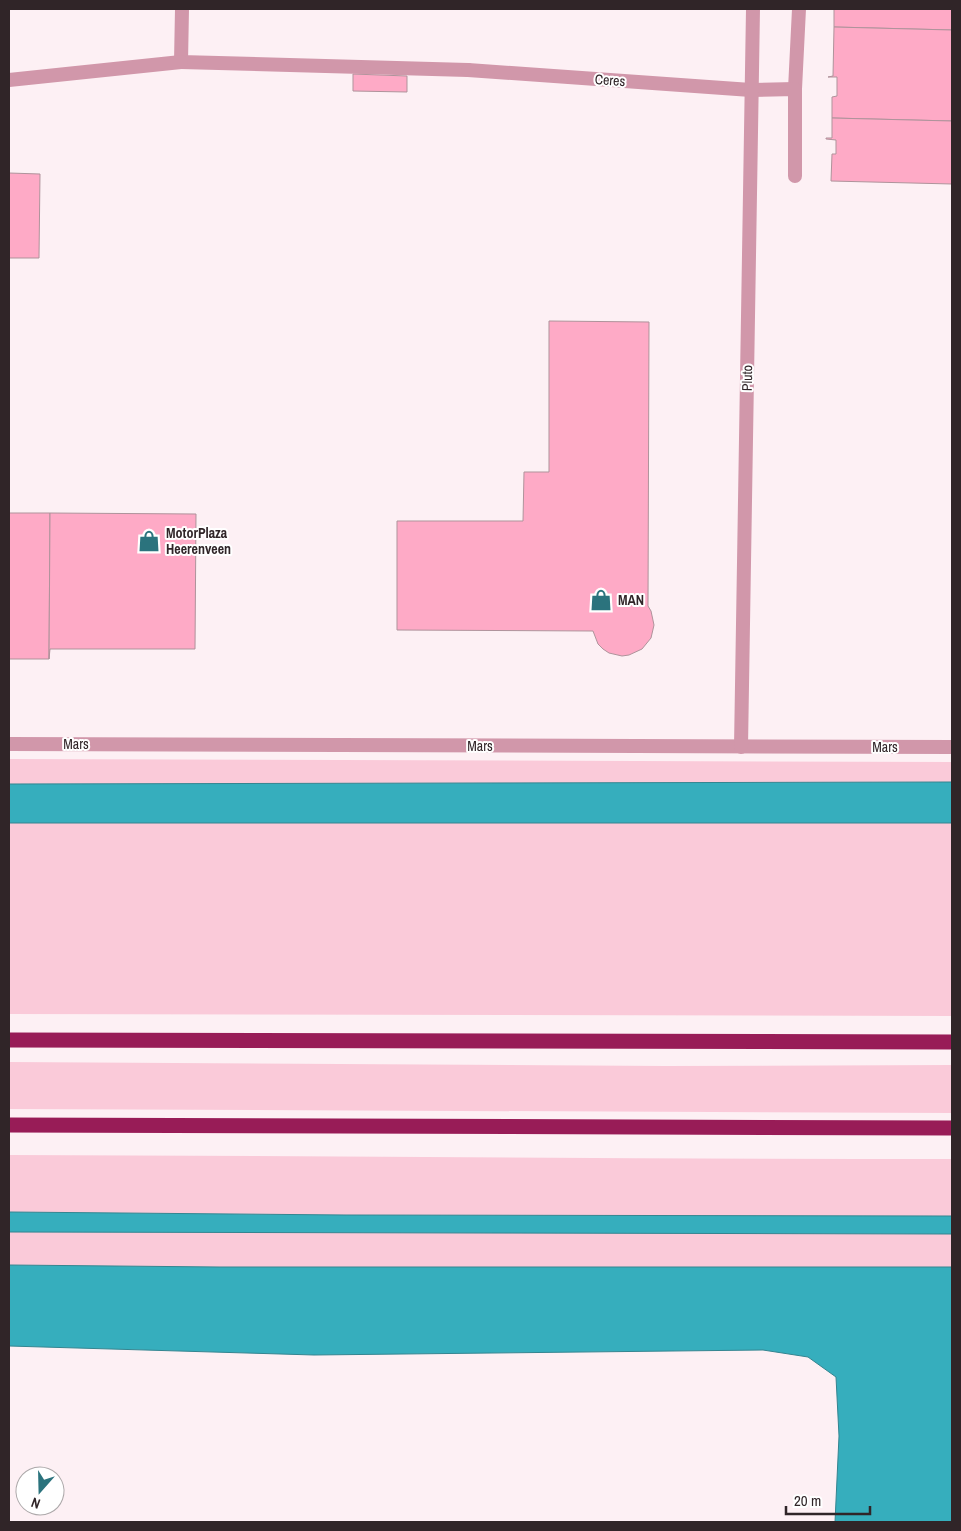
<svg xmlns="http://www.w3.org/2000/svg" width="961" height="1531" font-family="'Archivo Narrow',sans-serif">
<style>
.green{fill:#facad9}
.water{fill:#36aebd;stroke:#348590}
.building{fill:#feaac6;stroke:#af939b}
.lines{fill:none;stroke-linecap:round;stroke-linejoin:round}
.service{stroke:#d197aa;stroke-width:14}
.minor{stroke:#d197aa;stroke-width:14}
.motorway{stroke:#981c57;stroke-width:15}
.labels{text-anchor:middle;stroke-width:4;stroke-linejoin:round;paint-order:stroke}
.street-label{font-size:14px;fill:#302528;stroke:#fff}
.poi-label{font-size:14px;font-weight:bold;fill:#302528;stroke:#fff;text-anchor:start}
</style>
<rect width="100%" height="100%" fill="#fdf0f4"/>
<!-- green -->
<g class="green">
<path d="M9,759L952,762V782L9,784Z"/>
<path d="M9,823H952V1016L9,1014Z"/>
<path d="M9,1062L665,1066L952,1065V1113L9,1109Z"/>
<path d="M9,1155C323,1156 638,1159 952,1159V1216L346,1215L9,1212Z"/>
<path d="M9,1232L952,1234V1267H219L9,1265Z"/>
</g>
<!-- water -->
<g class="water">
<path d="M952,782V823H9V784Z"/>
<path d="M9,1212L346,1215L952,1216V1234L9,1232Z"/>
<path d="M9,1265L219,1267H952V1522H835L839,1436L836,1377L808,1357L763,1350L314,1355L9,1346Z"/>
</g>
<!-- building -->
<g class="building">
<path d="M834,9H952V30L834,27Z"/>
<path d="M834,27L952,30V121L832,118V97L837,96V77H828L833,76Z"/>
<path d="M353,74L407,76V92L353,91Z"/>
<path d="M832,118L952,121V184L831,181L832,154H836V140L826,139V138H832Z"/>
<path d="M9,173L40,174L39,258H9Z"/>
<path d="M549,321L649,322L648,606L651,611L654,625L651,638L642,649L629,655L622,656L609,653L603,649L598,644L593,631L397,630V521H523L524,472H549Z"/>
<path d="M9,513H50L49,659H9Z"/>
<path d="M50,513L196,514L195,649H50L49,659Z"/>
</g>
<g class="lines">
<!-- service -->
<g class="service">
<path d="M182,9L181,62L468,70"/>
<path d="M9,80L181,62"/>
<path d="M795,89L799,9"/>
<path d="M751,90L795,89V176"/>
</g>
<!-- minor -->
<g class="minor">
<path d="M468,70L751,90"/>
<path d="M9,744L952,747"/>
<path d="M741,747L753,9"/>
</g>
<!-- motorway -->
<g class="motorway">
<path d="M9,1040L952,1042"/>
<path d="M9,1125L952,1128"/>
</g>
</g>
<!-- icons -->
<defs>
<g id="shop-bare" transform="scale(1.725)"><path d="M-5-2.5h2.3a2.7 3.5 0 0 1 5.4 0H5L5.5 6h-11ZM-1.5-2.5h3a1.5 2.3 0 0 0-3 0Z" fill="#2b737d" stroke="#fff" stroke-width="2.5" paint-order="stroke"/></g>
</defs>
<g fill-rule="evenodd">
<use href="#shop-bare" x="149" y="541"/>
<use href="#shop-bare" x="601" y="600"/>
</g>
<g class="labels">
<!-- street labels -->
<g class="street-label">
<text transform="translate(610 80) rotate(4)" y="5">Ceres</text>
<text transform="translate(747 378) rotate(-89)" y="5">Pluto</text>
<text x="76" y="749">Mars</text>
<text x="480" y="751">Mars</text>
<text x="885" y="752">Mars</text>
</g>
<!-- poi labels -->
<g class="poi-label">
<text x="166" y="538">MotorPlaza<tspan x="166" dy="16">Heerenveen</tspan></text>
<text x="618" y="605">MAN</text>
</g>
</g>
<!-- border -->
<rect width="961" height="1531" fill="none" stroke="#302528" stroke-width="20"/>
<!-- north arrow -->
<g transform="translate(40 1491) rotate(200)"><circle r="24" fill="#ffffff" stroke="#aca8a9"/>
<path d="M0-4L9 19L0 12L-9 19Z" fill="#2b737d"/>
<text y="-8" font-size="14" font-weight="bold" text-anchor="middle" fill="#302528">N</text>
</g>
<!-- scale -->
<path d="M786 1506v8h84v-8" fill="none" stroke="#302528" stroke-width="2.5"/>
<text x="794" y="1506" font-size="15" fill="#302528" stroke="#ffffff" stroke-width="4" paint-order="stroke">20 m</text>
</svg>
